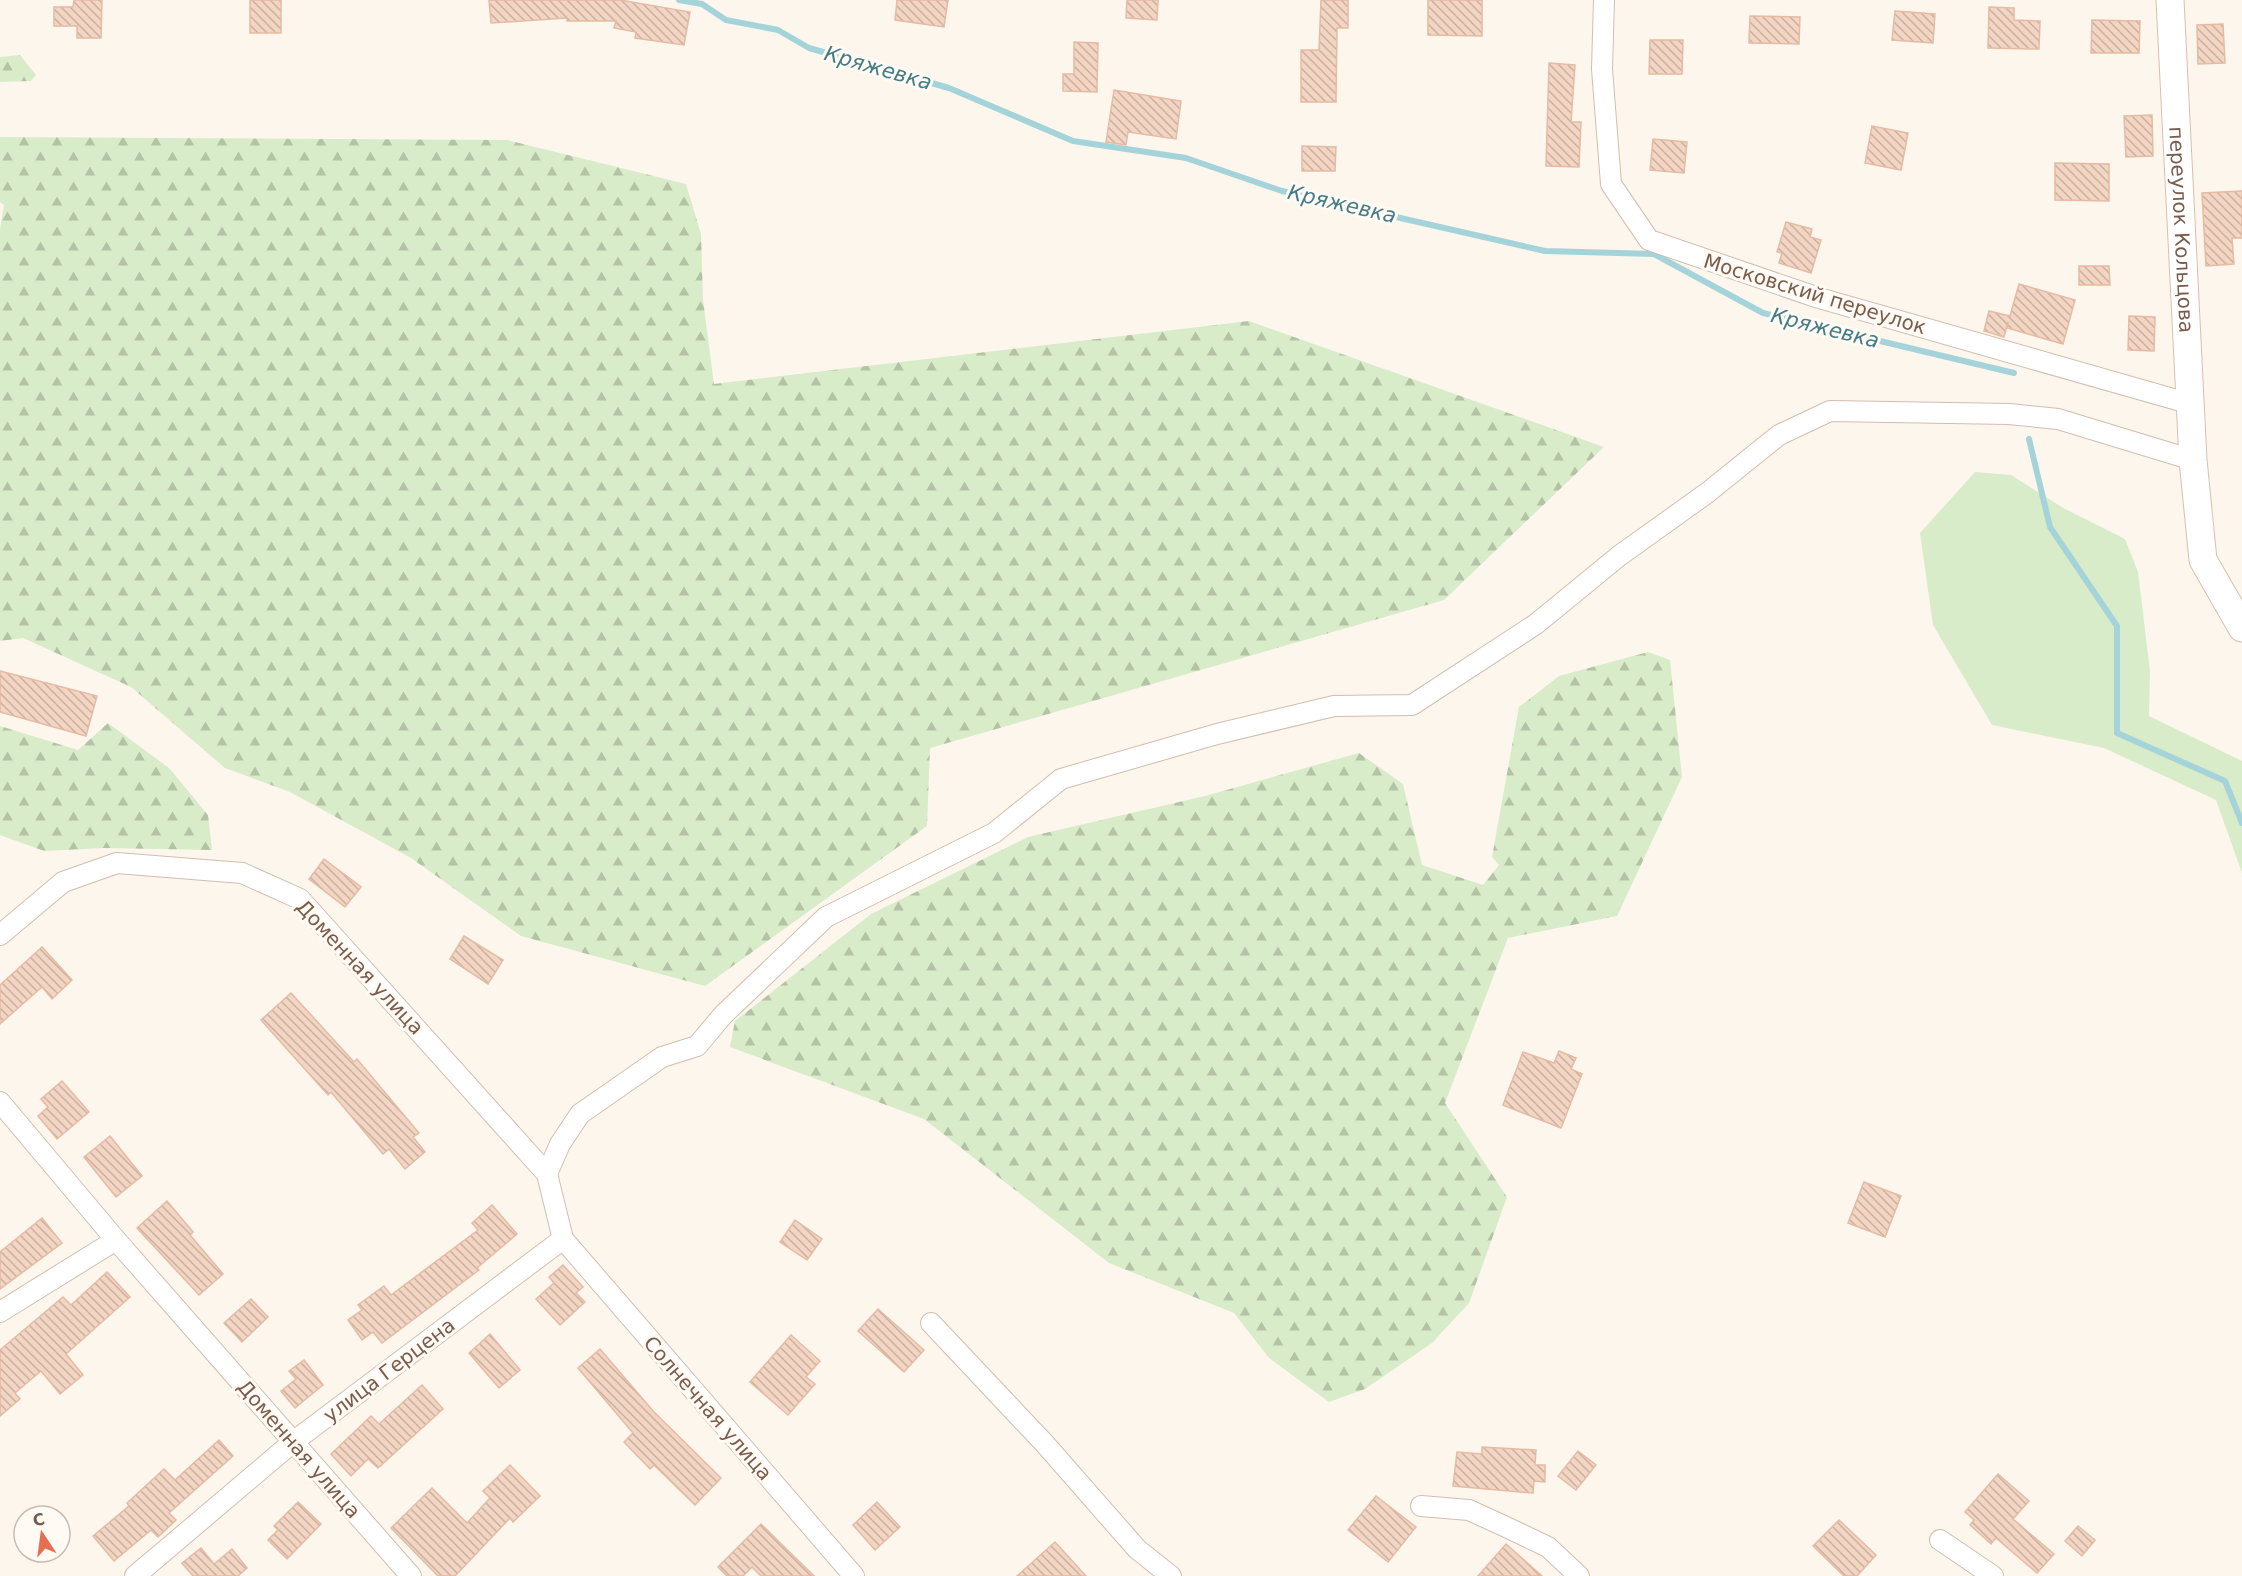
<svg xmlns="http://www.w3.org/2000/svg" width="2242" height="1576" font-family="'DejaVu Sans',sans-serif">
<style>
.green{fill:#d8ecc9}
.forest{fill:url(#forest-firs)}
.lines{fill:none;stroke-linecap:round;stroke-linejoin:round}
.stream{stroke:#a5d3da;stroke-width:6}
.building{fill:url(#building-back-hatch);stroke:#e6bba3;stroke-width:1.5}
.street-casing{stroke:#d1beb0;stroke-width:22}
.secondary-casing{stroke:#d6c0b0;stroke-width:29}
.street{stroke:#fff;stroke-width:20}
.secondary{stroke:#fff;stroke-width:27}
.labels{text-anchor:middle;stroke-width:6;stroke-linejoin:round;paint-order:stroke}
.street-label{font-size:20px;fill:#7a5c4d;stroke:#fffaf3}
.water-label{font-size:21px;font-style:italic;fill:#437c86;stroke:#fffaf3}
</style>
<defs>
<pattern id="forest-firs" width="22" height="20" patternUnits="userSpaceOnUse" patternTransform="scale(1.5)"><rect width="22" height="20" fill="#d8ecc9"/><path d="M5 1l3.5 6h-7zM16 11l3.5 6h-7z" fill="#b4c2a5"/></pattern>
<pattern id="building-back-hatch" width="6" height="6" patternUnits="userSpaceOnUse" patternTransform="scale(1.5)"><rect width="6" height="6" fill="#f3d5c3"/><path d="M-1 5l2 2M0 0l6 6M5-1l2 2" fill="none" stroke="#cab0a1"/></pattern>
</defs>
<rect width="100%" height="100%" fill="#fdf6ec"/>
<!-- green -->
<path class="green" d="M1975,472L2011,475L2065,509L2125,539L2138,572L2150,671L2149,716L2242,761V873L2216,800L2104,748L1992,725L1933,625L1920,533Z"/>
<!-- forest -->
<g class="forest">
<path d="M20,55L36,75L31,81L0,82V57Z"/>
<path d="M0,137L507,140L686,184L701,234L703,300L714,384L1249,321L1604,447L1444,600L930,748L927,826L705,986L521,936L411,858L290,792L225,768L131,687L23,638L0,641V229L4,205L0,202Z"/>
<path d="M1648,652L1670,660L1682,777L1617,916L1508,938L1445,1103L1507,1197L1469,1303L1432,1343L1365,1389L1329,1402L1269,1358L1234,1313L1109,1263L924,1119L730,1047L735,1021L871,914L1028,837L1205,796L1359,753L1403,784L1422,865L1483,885L1499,865L1492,857L1519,707L1559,676Z"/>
<path d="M108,723L169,768L208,815L212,850L104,848L44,851L0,835V726L78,750Z"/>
</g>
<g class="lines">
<!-- stream -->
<g class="stream">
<path d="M679,0L702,4L726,20L778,30L809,48L949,88L1073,141L1186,158L1282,191L1545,251L1654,254L1763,313L2014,373"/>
<path d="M2029,439L2050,527L2117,626V733L2225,781L2242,823"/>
</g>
</g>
<!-- building -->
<g class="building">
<path d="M74,0H102L101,38H77V26H54V7H73Z"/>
<rect x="250" y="0" width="31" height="33"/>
<path d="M489,0H620L690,12L684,45L635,38L636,32L614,28L616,21H567V18L491,23Z"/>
<path d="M897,0H948L944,27L895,20Z"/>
<path d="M1127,0H1158L1157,20L1126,18Z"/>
<path d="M1321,0H1348V28H1337L1336,102H1301V50H1319Z"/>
<path d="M1428,0H1482V36L1428,35Z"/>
<path d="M1989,7L2014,8V20L2040,21L2039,49L1988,48Z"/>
<path d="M1895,11L1935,14L1933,43L1892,40Z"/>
<path d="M1750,16L1800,17L1799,44L1749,43Z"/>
<path d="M2092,20L2140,21L2139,53H2091Z"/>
<path d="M2223,24L2225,63L2198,64L2197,25Z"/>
<path d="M1650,40H1683L1682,74H1649Z"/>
<path d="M1074,42L1098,43L1097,92L1063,91V74H1074Z"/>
<path d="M1549,63L1575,65L1571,122H1581L1579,167L1546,166Z"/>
<path d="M1114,90L1181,101L1176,139L1128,132L1126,145L1106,142Z"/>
<path d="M2152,115L2153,156L2126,157L2124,116Z"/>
<path d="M1872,126L1908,133L1901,170L1865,163Z"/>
<path d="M1653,139L1687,142L1684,173L1650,170Z"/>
<path d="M1302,146L1336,147L1335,171H1302Z"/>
<path d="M2055,163L2109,164V201L2055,200Z"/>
<path d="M2242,191V238H2232L2234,264L2206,266L2202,193Z"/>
<path d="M1786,222L1812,229L1810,237L1821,240L1811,273L1779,263L1782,253L1777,252Z"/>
<path d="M2079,266H2109L2110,285H2079Z"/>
<path d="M2019,284L2075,300L2063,344L2007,328L2008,322L2004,337L1984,331L1989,311L2010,316Z"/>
<path d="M2129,316L2155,317L2154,351L2128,350Z"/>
<path d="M0,671L97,696L86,736L0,712Z"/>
<path d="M324,859L361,887L345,907L309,879Z"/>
<path d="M464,936L503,960L488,984L450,959Z"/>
<path d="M42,947L72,980L52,999L42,987L0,1024V985Z"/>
<path d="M291,993L354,1062L357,1059L419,1133L413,1137L425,1152L405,1169L389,1149L383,1154L331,1092L328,1095L261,1020Z"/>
<path d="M1559,1051L1576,1058L1571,1069L1582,1074L1561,1128L1503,1105L1523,1052L1554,1063Z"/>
<path d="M62,1081L89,1112L57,1139L38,1116L48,1107L41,1099Z"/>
<path d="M110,1136L142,1176L116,1197L84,1157Z"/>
<path d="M1864,1182L1901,1196L1885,1237L1848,1223Z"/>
<path d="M167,1201L193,1232L190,1235L223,1274L199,1295L137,1228Z"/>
<path d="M492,1205L517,1234L477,1268L479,1270L382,1343L373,1332L362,1340L348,1320L362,1310L358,1305L384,1286L391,1295L478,1230L472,1223Z"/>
<path d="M42,1218L62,1243L0,1289V1252Z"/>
<path d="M795,1220L822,1239L807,1260L780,1242Z"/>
<path d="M563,1265L583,1287L576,1293L585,1302L560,1325L536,1299L554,1283L549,1277Z"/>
<path d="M107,1272L130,1297L66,1354L83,1375L60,1394L41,1371L15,1393L20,1399L0,1416V1350L63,1297L71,1305Z"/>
<path d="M251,1299L268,1317L242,1342L224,1323Z"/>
<path d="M878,1309L924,1350L904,1372L858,1331Z"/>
<path d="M490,1334L520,1370L499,1388L469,1353Z"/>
<path d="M791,1335L820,1361L806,1377L815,1384L788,1415L750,1382Z"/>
<path d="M600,1349L654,1412L721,1478L695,1505L654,1465L650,1469L624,1442L633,1433L578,1368Z"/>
<path d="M304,1360L323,1385L295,1408L281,1391L296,1379L289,1371Z"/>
<path d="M422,1385L443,1409L378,1468L368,1459L351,1476L331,1454L371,1416L379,1424Z"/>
<path d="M219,1440L233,1456L169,1513L176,1520L158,1537L151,1530L114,1561L93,1536L129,1506L127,1503L164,1469L175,1480Z"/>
<path d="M1482,1447L1536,1450L1535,1465H1545V1482L1534,1481L1533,1493L1453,1486L1457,1452L1482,1454Z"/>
<path d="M1578,1451L1596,1465L1576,1490L1558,1476Z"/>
<path d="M510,1465L540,1496L513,1522L510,1518L455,1576H438L391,1528L432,1488L467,1523L490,1498L483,1491Z"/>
<path d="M1998,1474L2029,1501L2013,1519L2054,1554L2037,1573L1996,1538L1991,1544L1970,1525L1974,1520L1965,1512Z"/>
<path d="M1376,1496L1416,1527L1388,1562L1348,1530Z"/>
<path d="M298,1502L321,1524L287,1559L268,1540L278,1530L274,1526Z"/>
<path d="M877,1502L900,1527L875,1550L853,1525Z"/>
<path d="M1839,1520L1876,1555L1857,1576H1844L1813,1546Z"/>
<path d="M761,1524L814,1576H761L752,1567L743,1576H727L718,1567Z"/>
<path d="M2078,1526L2095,1540L2082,1556L2065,1541Z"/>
<path d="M1055,1542L1086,1576H1017Z"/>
<path d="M1506,1544L1542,1576H1478Z"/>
<path d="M201,1548L214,1564L232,1549L247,1568L238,1576H193L182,1563Z"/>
</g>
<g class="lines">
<!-- street casing -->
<g class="street-casing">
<g id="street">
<path d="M1604,0L1602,69L1611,184L1649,240L1819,298L2191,404"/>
<path d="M0,935L63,882L117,863L242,873L300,899L547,1174L563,1239L854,1576"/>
<path d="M0,1102L116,1240L411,1576"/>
<path d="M547,1174L560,1144L580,1114L662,1057L697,1046L723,1015L826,917L994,833L1061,779L1217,734L1334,706L1412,705L1536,624L1619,556L1707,493L1779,435L1830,411L2009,414L2058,419L2193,460"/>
<path d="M0,1312L116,1240"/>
<path d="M931,1323L1045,1444L1137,1549L1171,1576"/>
<path d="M1421,1506L1469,1510L1504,1526L1548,1547L1579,1576"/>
<path d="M1940,1540L1993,1576"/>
<path d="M135,1576L293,1442L563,1239"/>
</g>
</g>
<!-- secondary casing -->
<g class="secondary-casing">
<g id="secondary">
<path id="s1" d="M2170,0L2193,460L2203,560L2242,628"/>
</g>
</g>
<!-- street -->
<use href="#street" class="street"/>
<!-- secondary -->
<use href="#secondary" class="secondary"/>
</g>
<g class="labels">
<!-- street labels -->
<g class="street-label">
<text dy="7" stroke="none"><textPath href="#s1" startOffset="230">переулок Кольцова</textPath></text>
<text transform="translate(1815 294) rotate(17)" y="7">Московский переулок</text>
<text transform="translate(360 967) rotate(47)" y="7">Доменная улица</text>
<text transform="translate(389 1370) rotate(-37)" y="7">улица Герцена</text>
<text transform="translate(708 1408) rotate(49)" y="7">Солнечная улица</text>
<text transform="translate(299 1449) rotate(49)" y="7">Доменная улица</text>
</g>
<!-- water labels -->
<g class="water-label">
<text transform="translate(878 68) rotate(16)" y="7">Кряжевка</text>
<text transform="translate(1342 204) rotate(13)" y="7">Кряжевка</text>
<text transform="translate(1825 328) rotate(14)" y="7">Кряжевка</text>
</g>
</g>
<!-- north arrow -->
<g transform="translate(42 1534) rotate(347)"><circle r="28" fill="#fffaf3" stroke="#cabbb1" stroke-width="1.5"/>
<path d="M0-4.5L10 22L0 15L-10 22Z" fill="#e76f51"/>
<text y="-9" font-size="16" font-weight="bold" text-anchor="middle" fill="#7a5c4d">С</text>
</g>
</svg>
